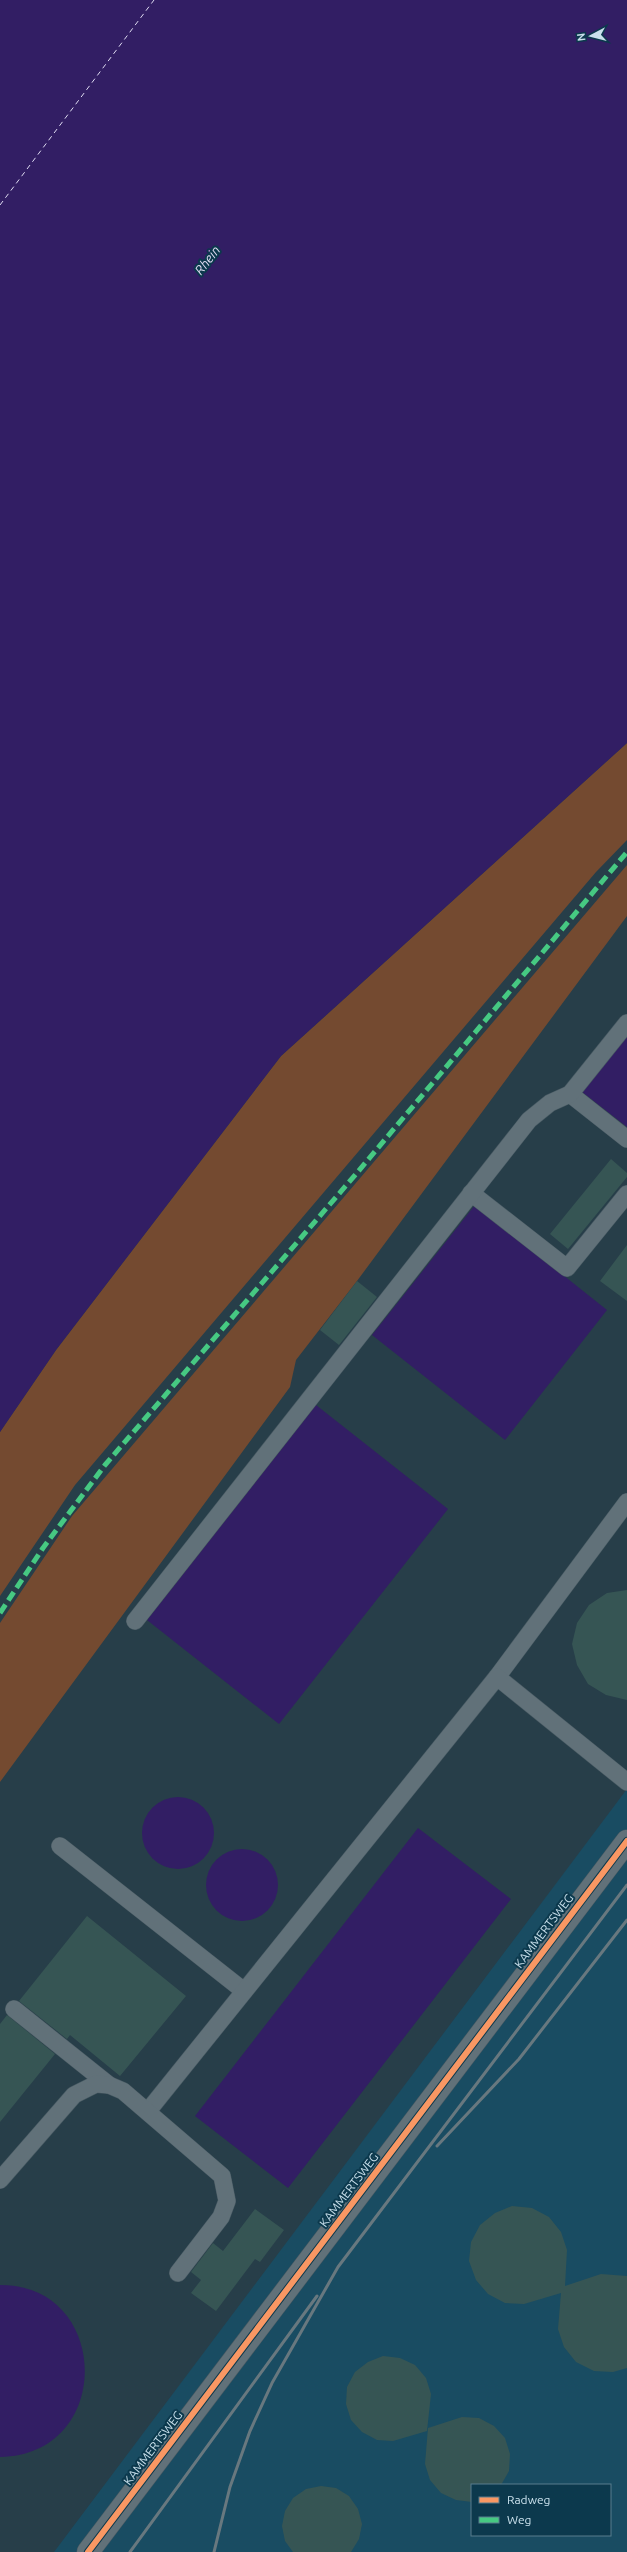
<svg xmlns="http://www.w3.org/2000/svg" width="627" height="2552" font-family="Ubuntu,sans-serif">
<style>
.built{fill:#194c62;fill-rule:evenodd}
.green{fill:#744a30}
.water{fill:#321e64}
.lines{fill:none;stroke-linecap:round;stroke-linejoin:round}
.ferry{stroke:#dfdcf2;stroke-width:1;stroke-dasharray:5 4;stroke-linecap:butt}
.building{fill:#365554}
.service-casing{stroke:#475962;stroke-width:18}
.minor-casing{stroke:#475962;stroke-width:23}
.service{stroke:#617179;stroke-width:17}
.minor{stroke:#617179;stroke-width:22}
.rail{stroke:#68787f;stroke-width:3}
.quiet{stroke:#46c982;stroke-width:5;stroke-dasharray:10 5;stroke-linecap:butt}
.cycleway-casing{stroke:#0c394d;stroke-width:8}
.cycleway{stroke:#f99763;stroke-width:6}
.labels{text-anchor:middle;stroke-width:4;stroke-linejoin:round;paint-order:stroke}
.street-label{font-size:12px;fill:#c9e0ec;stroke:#0c394d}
.water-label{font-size:13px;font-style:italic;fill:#dfdcf2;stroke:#0c394d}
</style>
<rect width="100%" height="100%" fill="#273e49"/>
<!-- built -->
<path class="built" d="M627,1789V2552H54ZM472,2485H610V2535H472Z"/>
<!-- green -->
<g class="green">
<path d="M627,743V840L596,872L75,1485L0,1596V1432L56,1350L281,1056Z"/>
<path d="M627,865V916L357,1281L296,1360L290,1387L0,1782V1623L72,1516Z"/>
</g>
<!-- water -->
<g class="water">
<path d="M0,0H627V743L281,1056L56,1350L0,1432Z"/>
<path d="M627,1035V1127L582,1092Z"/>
<path d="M475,1205L607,1310L505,1440L372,1335Z"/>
<path d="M316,1405L448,1509L279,1724L147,1620Z"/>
<circle cx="178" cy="1833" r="36"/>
<path d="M418,1828L511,1899L288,2188L195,2116Z"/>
<circle cx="242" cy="1885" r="36"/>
<path d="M0,2285C111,2284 115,2455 0,2457Z"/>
</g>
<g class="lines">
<!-- ferry -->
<path class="ferry" d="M0,205L154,0"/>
</g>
<!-- building -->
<g class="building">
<path d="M611,1159L627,1173V1177L568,1249L550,1234Z"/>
<path d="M627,1245V1301L600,1281Z"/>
<path d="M357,1281L377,1297L339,1345L320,1330Z"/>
<path d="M627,1590V1700L606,1695L588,1684L577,1665L572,1644L577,1623L589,1605L607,1593Z"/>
<path d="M87,1916L186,1996L120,2076L70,2035L67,2039L19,2001Z"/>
<path d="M7,2015L55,2054L0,2122V2024Z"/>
<path d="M512,2206L532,2208L549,2217L561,2232L567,2250L565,2286L601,2274L627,2276V2368L613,2372L594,2371L576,2362L564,2347L558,2329L561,2293L524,2304L505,2303L488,2294L476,2280L469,2261L471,2242L480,2225L495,2213Z"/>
<path d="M255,2209L284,2230L260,2262L255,2259L216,2311L191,2293L201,2280L191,2272L213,2243L223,2251Z"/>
<path d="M383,2356L400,2358L415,2365L426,2378L431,2394L427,2431L393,2441L377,2440L362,2432L351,2420L346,2404L347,2387L355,2372L368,2362Z"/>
<path d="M462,2417L479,2418L494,2426L505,2438L510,2454L509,2471L501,2485H472V2502L456,2500L441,2493L430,2480L425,2464L428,2428Z"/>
<path d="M321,2486L336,2488L349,2496L358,2509L362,2524L359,2539L351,2552H293L285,2541L282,2526L285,2511L293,2498L306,2489Z"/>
</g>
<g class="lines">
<!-- service casing -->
<g class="service-casing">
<g id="service">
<path d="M570,1094L627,1139"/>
<path d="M471,1193L567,1268L627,1194"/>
<path d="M135,1621L529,1120L550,1103L570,1094L627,1023"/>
<path d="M497,1677L627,1502"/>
<path d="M60,1846L244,1991"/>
<path d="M14,2009L109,2085"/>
<path d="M148,2111L497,1677L627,1782"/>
<path d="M0,2180L74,2095L96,2084L109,2085L123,2091L222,2176L227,2201L221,2217L178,2273"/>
</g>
</g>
<!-- minor casing -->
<g class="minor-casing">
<path id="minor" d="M88,2552L627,1841"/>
</g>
<!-- service -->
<use href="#service" class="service"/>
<!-- minor -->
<use href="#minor" class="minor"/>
<!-- rail -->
<g class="rail">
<path d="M437,2146L519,2059L627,1920"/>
<path d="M130,2552L317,2296"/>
<path d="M214,2552L230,2487L250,2431L272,2383L338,2267L627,1885"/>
</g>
<!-- quiet -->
<path class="quiet" d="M0,1613L43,1548L105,1465L356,1174L627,852"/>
<!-- cycleway casing -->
<g class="cycleway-casing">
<path id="cycleway" d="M88,2552L627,1841"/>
</g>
<!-- cycleway -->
<use href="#cycleway" class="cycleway"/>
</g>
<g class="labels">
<!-- street labels -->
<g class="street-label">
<text transform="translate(544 1931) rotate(-53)" y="4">KAMMERTSWEG</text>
<text transform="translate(349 2190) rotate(-53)" y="4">KAMMERTSWEG</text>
<text transform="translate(153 2448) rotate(-53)" y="4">KAMMERTSWEG</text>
</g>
<!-- water labels -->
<g class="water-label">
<text transform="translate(207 260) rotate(-52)" y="5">Rhein</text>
</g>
</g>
<!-- legend -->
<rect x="471" y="2484" width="140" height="52" fill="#0c394d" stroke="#587c8d"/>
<rect x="479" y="2497" width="20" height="6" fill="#f99763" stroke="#587c8d"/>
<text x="507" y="2504" font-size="12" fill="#c9e0ec">Radweg</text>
<rect x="479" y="2517" width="20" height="6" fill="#46c982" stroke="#587c8d"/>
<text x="507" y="2524" font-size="12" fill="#c9e0ec">Weg</text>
<!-- north arrow -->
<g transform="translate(591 36) rotate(263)" stroke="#0c394d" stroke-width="3" paint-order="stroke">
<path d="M0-3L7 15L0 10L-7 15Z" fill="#c9e0ec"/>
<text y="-6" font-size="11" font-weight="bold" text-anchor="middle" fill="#c9e0ec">N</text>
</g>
</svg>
